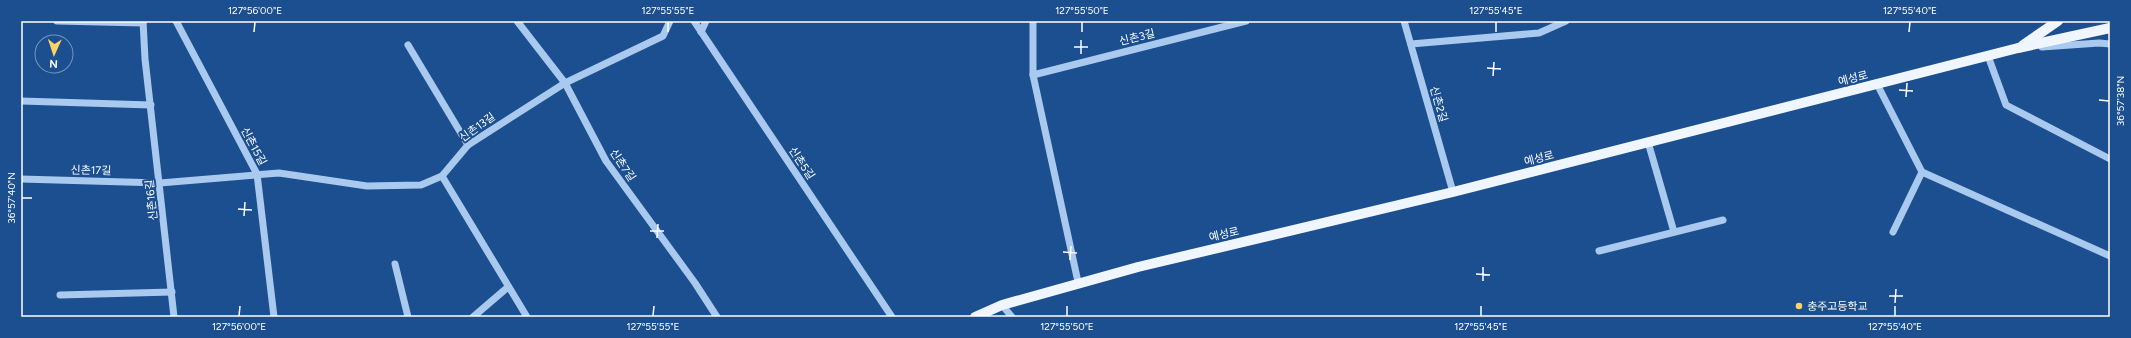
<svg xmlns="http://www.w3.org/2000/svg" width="2131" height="338" font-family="Figtree,'Noto Sans KR',sans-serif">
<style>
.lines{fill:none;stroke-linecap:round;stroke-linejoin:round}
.minor{stroke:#a9c9ee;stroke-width:7}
.major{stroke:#f0f6ff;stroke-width:10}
.ticks{fill:none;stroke:#fff;stroke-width:1.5}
.poi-dot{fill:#ffd166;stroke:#1b4f8f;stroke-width:1.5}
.labels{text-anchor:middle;stroke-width:4;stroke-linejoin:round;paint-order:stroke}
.street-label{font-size:11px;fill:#fff;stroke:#1b4f8f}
.poi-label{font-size:11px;fill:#fff;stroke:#1b4f8f;text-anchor:start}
.neatline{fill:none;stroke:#fff;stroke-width:1.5}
.ticks-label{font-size:10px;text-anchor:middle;fill:#fff}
</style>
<rect width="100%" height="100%" fill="#1b4f8f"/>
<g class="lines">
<!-- minor -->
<g class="minor">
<path d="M57,21L143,23"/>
<path d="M143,21L145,59L174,317"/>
<path d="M176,21L257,174L274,317"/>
<path d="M517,21L565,83L606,161L695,283L717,317"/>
<path d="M694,21L892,317"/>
<path d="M1033,21V75L1078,282"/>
<path d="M1404,21L1453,192"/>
<path d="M701,32L706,21"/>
<path d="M1411,44L1539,33L1566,21"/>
<path d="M408,45L468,145"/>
<path d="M2042,47L2099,43L2110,44"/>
<path d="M1988,56L2006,105L2110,159"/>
<path d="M1033,75L1246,21"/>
<path d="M1877,84L1922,172L2110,256"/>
<path d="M21,101L151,105"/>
<path d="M1648,142L1674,232"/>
<path d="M442,176L527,317"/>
<path d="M21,179L160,183L279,173L367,186L421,185L442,176L468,145L565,83L663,36L670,21"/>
<path d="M1893,232L1922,172"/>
<path d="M1599,251L1723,220"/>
<path d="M395,264L408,317"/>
<path d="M60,295L172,292"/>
<path d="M1002,305L1012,317"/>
<path d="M473,317L508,287"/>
</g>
<!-- major -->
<g class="major">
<path d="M2023,45L2058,21"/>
<path d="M975,317L1002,305L1138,267L1453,192L2018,48L2110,28"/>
</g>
</g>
<!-- ticks -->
<path class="ticks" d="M254,32L255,22M668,32V22M1082,32V22M1496,32V22M1909,32L1910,22M1074,47H1088M1081,54V40M1487,68L1501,69M1493,76L1494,62M1899,90L1913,91M1906,97L1907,83M2099,100L2109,101M22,198H32M238,209L252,210M244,216L245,202M650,231H664M657,238L658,224M1063,252L1077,253M1070,260L1071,246M1476,274L1490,275M1483,281V267M1889,296H1903M1895,303L1896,289M239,316L240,306M653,316L654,306M1067,316V306M1481,316V306M1895,316V306"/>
<!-- markers -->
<circle class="poi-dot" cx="1799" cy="306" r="4"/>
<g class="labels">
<!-- street labels -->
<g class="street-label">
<text transform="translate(1137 37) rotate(-14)" y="4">신촌3길</text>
<text transform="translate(1853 78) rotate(-14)" y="4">예성로</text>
<text transform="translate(1439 104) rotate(74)" y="4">신촌2길</text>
<text transform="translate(477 127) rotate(-36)" y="4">신촌13길</text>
<text transform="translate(254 146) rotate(62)" y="4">신촌15길</text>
<text transform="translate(1539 158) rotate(-14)" y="4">예성로</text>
<text transform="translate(802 163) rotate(56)" y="4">신촌5길</text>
<text transform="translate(623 165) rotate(56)" y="4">신촌7길</text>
<text transform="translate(91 170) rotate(1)" y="4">신촌17길</text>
<text transform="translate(151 200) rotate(-96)" y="4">신촌16길</text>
<text transform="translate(1224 234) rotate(-13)" y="4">예성로</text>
</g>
<!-- poi labels -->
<g class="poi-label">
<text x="1807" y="310">충주고등학교</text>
</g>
</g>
<!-- border -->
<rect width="2131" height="338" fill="none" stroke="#1b4f8f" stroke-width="44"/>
<!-- north arrow -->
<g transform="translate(54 54) rotate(183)"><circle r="19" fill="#1b4f8f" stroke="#7695bc"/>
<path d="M0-3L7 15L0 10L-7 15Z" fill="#ffd166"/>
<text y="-6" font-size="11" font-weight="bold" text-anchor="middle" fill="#ffffff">N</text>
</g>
<rect x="22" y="22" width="2087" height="294" class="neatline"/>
<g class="ticks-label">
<text x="255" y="14">127°56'00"E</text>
<text x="668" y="14">127°55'55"E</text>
<text x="1082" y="14">127°55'50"E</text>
<text x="1496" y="14">127°55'45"E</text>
<text x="1910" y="14">127°55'40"E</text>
<text transform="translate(2120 101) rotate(-90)" y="4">36°57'38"N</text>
<text transform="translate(11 198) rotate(-90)" y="4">36°57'40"N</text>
<text x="239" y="330">127°56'00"E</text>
<text x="653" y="330">127°55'55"E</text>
<text x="1067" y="330">127°55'50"E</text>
<text x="1481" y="330">127°55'45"E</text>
<text x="1895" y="330">127°55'40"E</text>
</g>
</svg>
